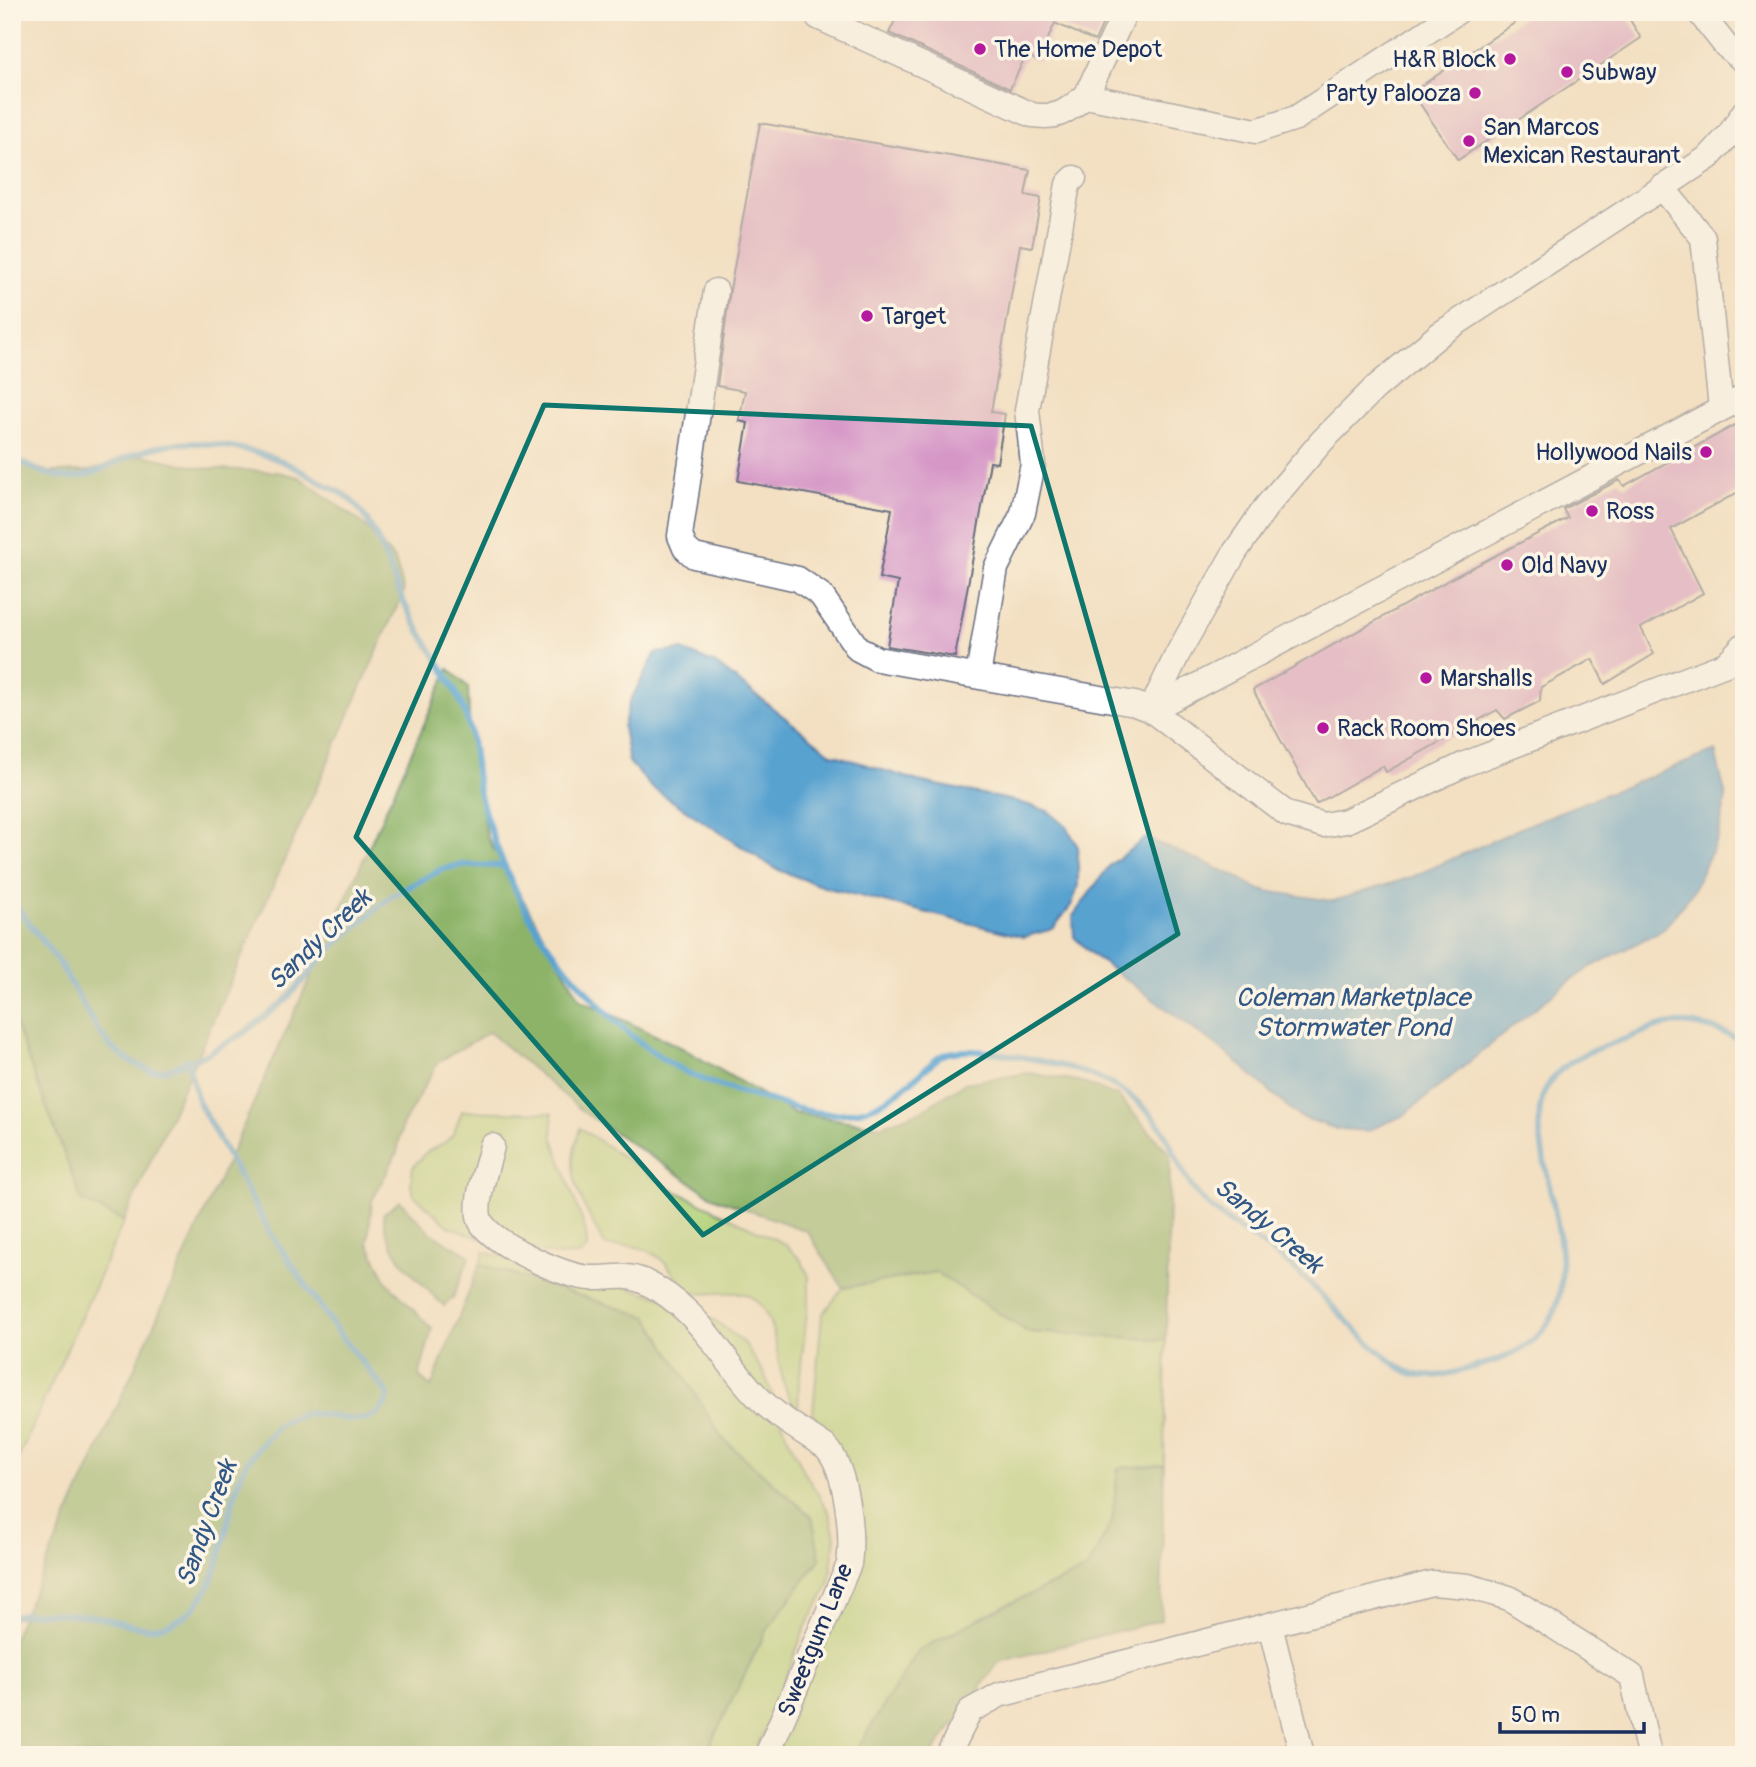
<svg xmlns="http://www.w3.org/2000/svg" width="1756" height="1767" font-family="Pangolin,sans-serif">
<style>
.green{fill:#b0d178;stroke:#66806b;stroke-width:2}
.forest{fill:#8cb368;stroke:#547163;stroke-width:2}
.water{fill:#59a2d0;stroke:#3a6897;stroke-width:2}
.lines{fill:none;stroke-linecap:round;stroke-linejoin:round}
.stream{stroke:#59a2d0;stroke-width:6}
.building{fill:#d697c7}
.minor-casing{stroke:#676d81;stroke-width:27}
.minor{stroke:#fff;stroke-width:24}
.marked{fill:none;stroke:#0f766e;stroke-width:5;stroke-linejoin:round}
.poi-dot{fill:#b5179e;stroke:#fcf5e5;stroke-width:2.5}
.labels{text-anchor:middle;stroke-width:7;stroke-linejoin:round;paint-order:stroke}
.poi-label{font-size:24px;fill:#1b2f5e;stroke:#fcf5e5;text-anchor:start}
.street-label{font-size:24px;fill:#1b2f5e;stroke:#fcf5e5}
.water-label{font-size:26px;font-style:italic;fill:#315786;stroke:#fcf5e5}
</style>
<rect width="100%" height="100%" fill="#fcf5e5"/>
<filter id="ink" filterUnits="userSpaceOnUse"><feTurbulence type="fractalNoise" baseFrequency=".0143" numOctaves="2"/><feDisplacementMap in="SourceGraphic" scale="14" xChannelSelector="R" yChannelSelector="G"/><feConvolveMatrix kernelMatrix="1 2 1 2 8 2 1 2 1" color-interpolation-filters="sRGB"/></filter>
<filter id="wash" filterUnits="userSpaceOnUse"><feTurbulence type="fractalNoise" baseFrequency=".00686" numOctaves="4" result="noise"/><feDisplacementMap in="SourceGraphic" scale="28" xChannelSelector="R" yChannelSelector="G"/><feGaussianBlur stdDeviation="1.57" result="paint"/><feColorMatrix in="noise" values="0 0 0 0 0 0 0 0 0 0 0 0 0 0 0 0 0 1.4 0 .05"/><feComposite in="paint" operator="in"/></filter>
<g filter="url(#wash)">
<rect width="100%" height="100%" fill="#f3e0c2"/>
<!-- green -->
<g class="green">
<path d="M12,1016L82,1201L124,1221L12,1472Z"/>
<path d="M462,1111L552,1113L553,1138L586,1232L587,1248L579,1255L559,1256L479,1238L448,1226L414,1195L411,1185L413,1167L425,1153L444,1143L453,1135Z"/>
<path d="M580,1128L669,1188L785,1244L801,1260L809,1276V1294L799,1384L798,1413C793,1404 787,1394 784,1384C776,1358 776,1303 744,1294C725,1289 699,1299 686,1289C678,1282 673,1272 666,1264C649,1246 630,1244 606,1246C593,1226 571,1185 573,1160C573,1149 578,1138 580,1128Z"/>
<path d="M484,1252L565,1270L668,1299L716,1321L745,1344L765,1375L787,1436L806,1475L829,1512L835,1536L829,1585L805,1628L762,1737L752,1755H705L766,1631L820,1559L812,1517L722,1438L648,1317L480,1265Z"/>
<path d="M936,1272L1028,1332L1166,1340L1164,1465L1118,1468L1112,1522L1087,1569L1002,1607L919,1650L853,1755H776L861,1541L821,1460L813,1412L822,1315L843,1288Z"/>
</g>
<!-- forest -->
<g class="forest">
<path d="M142,455L201,468L278,472L299,477L363,524L395,560L404,591L124,1221L82,1201L12,1016V460L50,472L89,471Z"/>
<path d="M449,669L468,687L470,738L487,837L581,1000L682,1048L794,1113L881,1126L921,1111L965,1083L1028,1073L1078,1081L1118,1096L1170,1154L1166,1340L1028,1332L936,1272L843,1288L807,1231L715,1198L586,1114L489,1032L438,1062L402,1126L397,1153L372,1201L368,1243L387,1282L432,1329L419,1377L431,1387L480,1264L648,1317L722,1438L812,1517L820,1559L766,1631L705,1755H12V1640Z"/>
<path d="M400,1201L431,1233L470,1256L453,1298L444,1306C416,1277 387,1256 383,1214Z"/>
<path d="M1164,1465L1161,1620L999,1662L931,1755H853L919,1650L1002,1607L1087,1569L1112,1522L1118,1468Z"/>
</g>
<!-- water -->
<g class="water">
<path d="M682,650L716,664L832,754L918,781L1015,801L1048,811L1067,827L1078,847V885L1072,904L1053,929L1024,937L824,887L776,869L651,787L629,762L623,727L630,701L656,653Z"/>
<path d="M1715,751L1726,797L1718,837L1693,891L1664,929L1589,968L1559,989L1403,1116L1367,1131L1337,1129L1298,1116L1229,1055L1094,956L1074,937L1073,916L1110,865L1146,838L1235,876L1260,890L1333,901L1412,877L1534,822Z"/>
</g>
<g class="lines">
<!-- stream -->
<g class="stream">
<path d="M12,457C89,504 97,457 167,445C197,439 250,448 279,460C295,466 309,476 324,484C331,488 340,491 346,496C375,519 387,564 401,596C420,639 453,675 467,719C475,743 474,770 480,795C493,846 522,914 556,955C596,1005 639,1052 699,1078C722,1088 748,1094 772,1101C799,1110 830,1118 859,1111C887,1104 901,1090 923,1071C929,1066 935,1059 943,1055C970,1043 1051,1062 1080,1071C1112,1081 1143,1100 1162,1129C1175,1151 1182,1176 1199,1196C1222,1222 1263,1242 1290,1265C1319,1290 1344,1320 1372,1345C1385,1356 1398,1369 1414,1374C1438,1381 1464,1369 1488,1363C1593,1333 1560,1240 1544,1160C1540,1136 1534,1107 1548,1085C1564,1059 1594,1049 1622,1040C1637,1035 1655,1026 1670,1024C1694,1021 1724,1031 1744,1042"/>
<path d="M12,895L19,910L58,961L97,1029L110,1046L126,1059L150,1071L165,1070L203,1056L244,1033L286,1000L327,952L390,897L442,869L461,865L505,866"/>
<path d="M12,1616C37,1611 66,1613 91,1616C126,1621 149,1639 183,1617C225,1589 224,1514 242,1472C249,1456 263,1443 274,1430C280,1422 297,1415 307,1414C329,1411 365,1432 382,1408C386,1403 388,1400 388,1394L337,1331L269,1231L198,1101L187,1060"/>
</g>
</g>
<g id="blocks">
<!-- building -->
<g class="building">
<path d="M899,12H1108L1095,41L1055,23L1038,61L1026,55L1010,89L889,33Z"/>
<path d="M1531,12H1625L1641,38L1458,160L1412,92Z"/>
<path d="M760,123L1030,170L1025,195L1041,198L1032,247L1020,245L991,412L1005,414L997,463L990,462L955,657L887,646L898,582L879,578L892,509L738,481L748,423L739,421L745,391L717,386L730,290Z"/>
<path d="M1744,420V489L1671,529L1703,593L1641,628L1654,654L1605,684L1592,659L1541,687L1540,701L1505,719L1497,710L1386,772L1383,766L1316,804L1253,690L1454,577L1568,518L1563,509L1619,480L1624,486Z"/>
</g>
</g>
</g>
<g filter="url(#ink)">
<use href="#blocks" fill-opacity="0" stroke="#676d81" stroke-width="2"/>
<g class="lines">
<!-- minor casing -->
<g class="minor-casing">
<g id="minor">
<path d="M820,12L818,17L1032,115C1059,119 1065,112 1086,96"/>
<path d="M1125,12L1086,96L1256,131L1296,118L1457,12"/>
<path d="M1699,12L1726,46L1744,61"/>
<path d="M1662,187L1703,238L1721,408"/>
<path d="M716,291L680,536L685,548L694,556L798,579L821,595L858,649L877,659L1135,704L1151,710L1177,655L1235,552L1266,507L1322,441L1375,388L1440,334L1709,157L1729,135L1744,112"/>
<path d="M1744,397L1151,710L1287,814L1323,825L1346,821L1465,764L1726,664L1744,645"/>
<path d="M978,676L996,568L1023,513L1033,464L1027,410L1068,184L1074,178"/>
<path d="M492,1146C488,1165 471,1208 482,1224C498,1246 563,1276 590,1278C608,1279 625,1273 643,1281C698,1307 715,1350 754,1393C775,1416 801,1430 826,1447C847,1469 853,1535 849,1564L767,1755"/>
<path d="M1270,1625L1302,1755"/>
<path d="M948,1755L970,1711L999,1695L1432,1583L1468,1586L1509,1598L1632,1676L1649,1755"/>
</g>
</g>
<!-- minor -->
<use href="#minor" class="minor"/>
</g>
</g>
<!-- marked area -->
<path d="M0 0H1756V1767H0ZM544,405L1031,426L1178,934L703,1235L356,837Z" fill="#f3e0c2" fill-opacity=".55" fill-rule="evenodd"/>
<path class="marked" d="M544,405L1031,426L1178,934L703,1235L356,837Z"/>
<!-- markers -->
<g class="poi-dot">
<circle cx="980" cy="49" r="7"/>
<circle cx="1510" cy="59" r="7"/>
<circle cx="1567" cy="72" r="7"/>
<circle cx="1475" cy="93" r="7"/>
<circle cx="1469" cy="141" r="7"/>
<circle cx="867" cy="316" r="7"/>
<circle cx="1706" cy="452" r="7"/>
<circle cx="1592" cy="511" r="7"/>
<circle cx="1507" cy="565" r="7"/>
<circle cx="1426" cy="678" r="7"/>
<circle cx="1323" cy="728" r="7"/>
</g>
<g class="labels">
<!-- poi labels -->
<g class="poi-label">
<text x="994" y="57">The Home Depot</text>
<text x="1496" y="67" text-anchor="end">H&amp;R Block</text>
<text x="1581" y="80">Subway</text>
<text x="1461" y="101" text-anchor="end">Party Palooza</text>
<text x="1483" y="135">San Marcos<tspan x="1483" dy="28">Mexican Restaurant</tspan></text>
<text x="881" y="324">Target</text>
<text x="1692" y="460" text-anchor="end">Hollywood Nails</text>
<text x="1606" y="519">Ross</text>
<text x="1521" y="573">Old Navy</text>
<text x="1440" y="686">Marshalls</text>
<text x="1337" y="736">Rack Room Shoes</text>
</g>
<!-- street labels -->
<g class="street-label">
<text transform="translate(815 1640) rotate(-68)" y="8">Sweetgum Lane</text>
</g>
<!-- water labels -->
<g class="water-label">
<text transform="translate(319 939) rotate(-44)" y="9">Sandy Creek</text>
<text x="1353" y="1006">Coleman Marketplace<tspan x="1353" dy="30">Stormwater Pond</tspan></text>
<text transform="translate(1269 1225) rotate(40)" y="9">Sandy Creek</text>
<text transform="translate(206 1523) rotate(-70)" y="9">Sandy Creek</text>
</g>
</g>
<!-- margin -->
<rect width="1756" height="1767" fill="none" stroke="#fcf5e5" stroke-width="42"/>
<!-- scale -->
<path d="M1500 1722v10h144v-10" fill="none" stroke="#1b2f5e" stroke-width="3.5"/>
<text x="1511" y="1722" font-size="21" fill="#1b2f5e" stroke="#fcf5e5" stroke-width="5" paint-order="stroke">50 m</text>
</svg>
